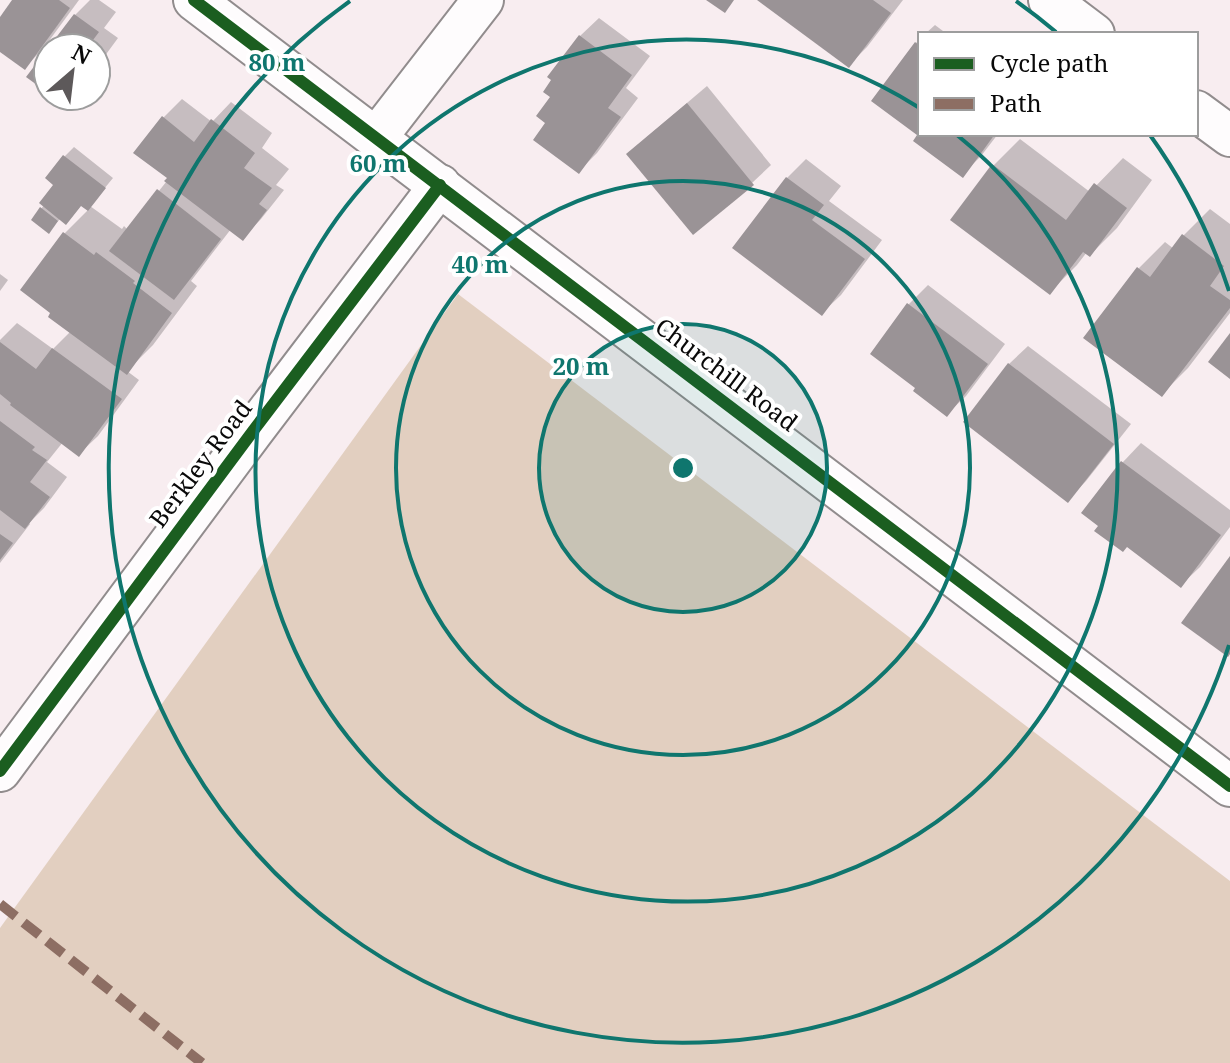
<svg xmlns="http://www.w3.org/2000/svg" width="1230" height="1063" font-family="'Noto Serif',serif">
<style>
.forest{fill:#e2cfc0}
.shadow{fill:#0003}
.building{fill:#9a9396}
.lines{fill:none;stroke-linecap:round;stroke-linejoin:round}
.minor-casing{stroke:#918c8d;stroke-width:44}
.minor{stroke:#fefcfd;stroke-width:40}
.quiet{stroke:#8d6e63;stroke-width:10;stroke-dasharray:20 10;stroke-linecap:butt}
.cycleway-casing{stroke:#fff;stroke-width:17}
.cycleway{stroke:#1b5e20;stroke-width:12}
.ring{fill:none;stroke:#0f766e;stroke-width:4}
.labels{text-anchor:middle;stroke-width:8;stroke-linejoin:round;paint-order:stroke}
.street-label{font-size:24px;fill:#090909;stroke:#fff}
.centre{fill:#0f766e;stroke:#fff;stroke-width:4}
.ring-label{font-size:24px;text-anchor:middle;font-weight:bold;fill:#0f766e;stroke:#fff;stroke-width:8;stroke-linejoin:round;paint-order:stroke}
</style>
<rect width="100%" height="100%" fill="#f8edf0"/>
<!-- forest -->
<path class="forest" d="M458,294L1230,881V1063H0V928Z"/>
<!-- shadow -->
<g class="shadow">
<path d="M15,0H79L43,49L25,67L0,49V20Z"/>
<path d="M90,0H99L116,12L104,28L118,38L96,68V48H50L75,15Z"/>
<path d="M761,0H903L867,47L848,66Z"/>
<path d="M599,18L650,56L626,88L638,98L597,153L579,171L548,122L553,97L580,36Z"/>
<path d="M935,25L947,34H925Z"/>
<path d="M920,39V134H998L981,156L962,175L920,135L916,43Z"/>
<path d="M707,86L771,165L752,183L629,154L648,136Z"/>
<path d="M182,99L212,122L231,102L272,133L262,148L289,169L276,185L284,190L261,219L243,238L231,229L191,281L197,286L153,345L127,371L139,380L98,436L79,454L63,442L47,462L67,477L44,508L29,523L30,524L0,563V340L17,323L53,349L71,331L53,313L23,290L65,233L89,209L82,204L66,223L61,218L49,231L33,220L44,205L56,185L65,156L74,147L113,178L90,206L122,229L124,226L128,230L170,177L163,118Z"/>
<path d="M1020,139L1090,192L1123,158L1152,180L1117,228L1090,255L1087,252L1077,265L1050,292L993,166Z"/>
<path d="M806,159L841,186L829,201L882,240L841,295L822,313L735,248L787,178Z"/>
<path d="M1210,209L1230,224V313L1188,368L1161,395L1139,268L1165,242L1174,249L1184,235Z"/>
<path d="M0,274L8,280L0,291Z"/>
<path d="M928,285L1005,344L966,396L947,414L918,388L873,354L909,304Z"/>
<path d="M1028,346L1131,424L1086,481L1068,500L1009,364Z"/>
<path d="M1141,443L1230,510V527L1200,567L1181,585L1084,513L1123,462Z"/>
</g>
<!-- building -->
<g class="building">
<path d="M12,0H59L70,8L25,70L0,52V17Z"/>
<path d="M706,0H734L725,13Z"/>
<path d="M757,0H873L891,13L849,68Z"/>
<path d="M74,14L99,32L87,48H48V93L26,77Z"/>
<path d="M579,35L632,75L608,108L621,117L579,174L533,140L545,123L536,116L550,97L543,92L551,80L547,77Z"/>
<path d="M915,42L920,46V134H995L963,178L913,141L917,135L871,101Z"/>
<path d="M687,103L754,185L693,235L626,154Z"/>
<path d="M162,116L194,142L211,119L255,153L244,168L272,188L259,204L267,210L243,241L164,181L167,178L133,153Z"/>
<path d="M63,155L106,188L88,211L81,206L66,225L39,203L53,185L45,178Z"/>
<path d="M992,164L1066,220L1094,183L1127,208L1090,257L1083,252L1050,295L950,220Z"/>
<path d="M786,177L824,205L812,220L865,259L822,316L732,248Z"/>
<path d="M157,189L221,239L174,300L109,251Z"/>
<path d="M40,207L58,221L49,234L31,220Z"/>
<path d="M63,232L94,255L96,252L135,281L133,283L172,313L127,375L48,317L50,313L20,290Z"/>
<path d="M1182,234L1224,266L1210,286L1230,300V308L1162,397L1083,338L1137,267L1150,277Z"/>
<path d="M907,303L988,364L947,417L913,391L915,388L870,354Z"/>
<path d="M1230,333V379L1208,362Z"/>
<path d="M0,342L36,369L52,348L122,399L79,457L10,405L11,403L0,394Z"/>
<path d="M1008,363L1114,444L1068,503L963,422Z"/>
<path d="M0,421L35,447L32,450L47,460L30,482L50,497L25,529L0,510Z"/>
<path d="M1121,461L1221,535L1181,588L1127,547L1123,552L1094,531L1098,526L1081,513Z"/>
<path d="M0,534L13,543L0,560Z"/>
<path d="M1230,556V654L1228,657L1181,623Z"/>
</g>
<g class="lines">
<!-- minor casing -->
<g class="minor-casing">
<g id="minor">
<path d="M194,0L1230,786"/>
<path d="M1049,0L1094,34"/>
<path d="M1196,111L1230,136"/>
<path d="M376,138L483,0"/>
<path d="M0,771L253,431L440,185"/>
</g>
</g>
<!-- minor -->
<use href="#minor" class="minor"/>
<!-- quiet -->
<path class="quiet" d="M0,904L202,1063"/>
<!-- cycleway casing -->
<g class="cycleway-casing">
<g id="cycleway">
<path d="M194,0L1230,786"/>
<path d="M0,771L253,431L440,185"/>
</g>
</g>
<!-- cycleway -->
<use href="#cycleway" class="cycleway"/>
</g>
<!-- distance rings -->
<circle cx="683" cy="468" r="144" fill="#0f766e" fill-opacity=".12"/>
<g class="ring">
<circle cx="683" cy="468" r="144"/>
<circle cx="683" cy="468" r="287"/>
<path d="M957 135A431 431 0 1 1 918 107"/>
<path d="M1229 645A574 574 0 1 1 350 1M1016 1A574 574 0 0 1 1056 32M1150 135A574 574 0 0 1 1229 291"/>
</g>
<g class="labels">
<!-- street labels -->
<g class="street-label">
<text transform="translate(726 375) rotate(37)" y="8">Churchill Road</text>
<text transform="translate(201 464) rotate(-53)" y="8">Berkley Road</text>
</g>
</g>
<circle cx="683" cy="468" r="12" class="centre"/>
<g class="ring-label">
<text x="277" y="71">80 m</text>
<text x="378" y="172">60 m</text>
<text x="480" y="273">40 m</text>
<text x="581" y="375">20 m</text>
</g>
<!-- legend -->
<rect x="918" y="32" width="280" height="104" fill="#ffffff" stroke="#9d9d9d" stroke-width="2"/>
<rect x="934" y="58" width="40" height="12" fill="#1b5e20" stroke="#9d9d9d" stroke-width="2"/>
<text x="990" y="72" font-size="24" fill="#090909">Cycle path</text>
<rect x="934" y="98" width="40" height="12" fill="#8d6e63" stroke="#9d9d9d" stroke-width="2"/>
<text x="990" y="112" font-size="24" fill="#090909">Path</text>
<!-- north arrow -->
<g transform="translate(72 72) rotate(28)"><circle r="38" fill="#ffffff" stroke="#9d9d9d" stroke-width="2"/>
<path d="M0-6L14 30L0 20L-14 30Z" fill="#5d595a"/>
<text y="-12" font-size="22" font-weight="bold" text-anchor="middle" fill="#090909">N</text>
</g>
</svg>
